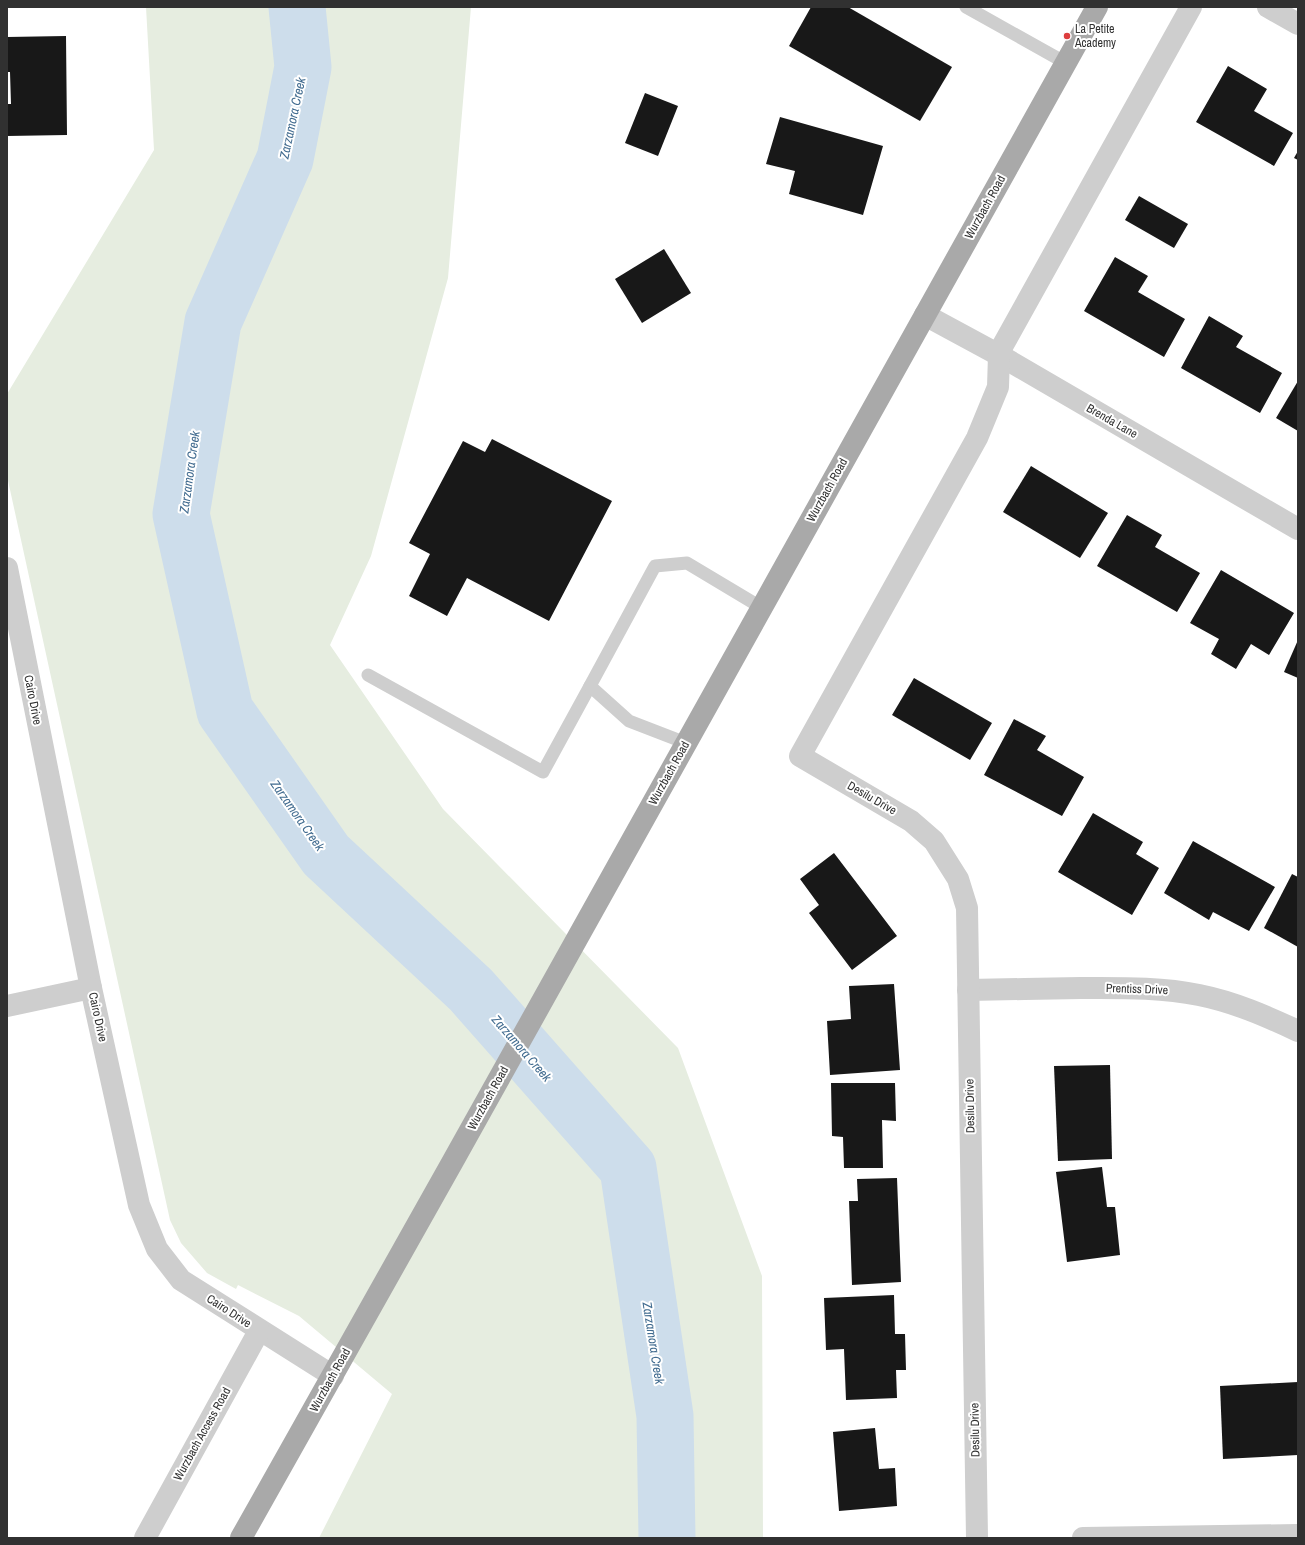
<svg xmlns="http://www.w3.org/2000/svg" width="1305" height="1545" font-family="'Archivo Narrow',sans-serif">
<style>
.green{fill:#e6ede0}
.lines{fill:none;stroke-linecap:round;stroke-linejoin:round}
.river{stroke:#cdddeb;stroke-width:57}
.building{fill:#181818}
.service{stroke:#cecece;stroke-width:13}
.minor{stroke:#cecece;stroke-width:22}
.primary{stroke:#a9a9a9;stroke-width:22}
.poi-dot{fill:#dd3d3e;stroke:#fff;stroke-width:1.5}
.labels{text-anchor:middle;stroke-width:4;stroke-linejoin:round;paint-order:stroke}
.poi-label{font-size:12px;fill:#313131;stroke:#fff;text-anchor:start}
.street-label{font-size:12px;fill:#313131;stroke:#fff}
.water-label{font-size:13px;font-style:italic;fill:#426c90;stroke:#fff}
</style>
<rect width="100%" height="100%" fill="#fff"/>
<!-- green -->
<path class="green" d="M146,7H471L448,278L371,556L330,645L443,809L678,1048L762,1276L763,1538H319L392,1394L299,1316L238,1285L236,1289L207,1273L181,1243L170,1220L7,476V394L154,150Z"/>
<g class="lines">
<!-- river -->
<path class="river" d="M297,7L303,67L285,159L213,322L181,514L225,711L326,855L471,990L628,1168L665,1416L667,1538"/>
</g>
<!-- building -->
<g class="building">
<path d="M811,7H848L952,67L920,121L789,46Z"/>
<path d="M66,36L67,135L7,136V104H11L10,72H7V37Z"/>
<path d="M1228,66L1267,89L1254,111L1293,133L1274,166L1196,122Z"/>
<path d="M645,93L678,106L658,156L625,143Z"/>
<path d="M780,117L883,146L863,215L789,194L795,171L766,164Z"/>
<path d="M1298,151V160L1294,158Z"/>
<path d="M1139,196L1188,224L1174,248L1125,220Z"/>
<path d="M664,249L691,293L642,323L615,279Z"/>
<path d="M1115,257L1148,276L1138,292L1185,319L1164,357L1084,311Z"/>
<path d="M1209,316L1243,336L1236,347L1282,373L1260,413L1181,368Z"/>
<path d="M1298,381V431L1276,418Z"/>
<path d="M492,439L612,501L549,621L467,578L447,616L409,596L430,554L409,543L463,441L485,452Z"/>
<path d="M1031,466L1108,513L1080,558L1003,512Z"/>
<path d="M1127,515L1162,535L1155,547L1200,573L1177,612L1097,566Z"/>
<path d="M1221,570L1294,613L1269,655L1251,644L1236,669L1211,654L1219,639L1190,623Z"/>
<path d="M1298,640V678L1284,672Z"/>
<path d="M914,678L992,723L970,760L892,715Z"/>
<path d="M1014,719L1046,736L1037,750L1084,777L1062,816L984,775Z"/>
<path d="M1093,813L1143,842L1136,854L1159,868L1132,915L1058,872Z"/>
<path d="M1193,841L1275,887L1249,931L1213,912L1209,920L1164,893Z"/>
<path d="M834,853L897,936L852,970L809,913L819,905L800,879Z"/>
<path d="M1292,874L1298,877V947L1264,928Z"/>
<path d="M894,984L900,1070L830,1075L827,1021L851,1019L849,986Z"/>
<path d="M1110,1065L1112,1159L1058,1161L1054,1066Z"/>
<path d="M831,1083H895L896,1121L882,1120L883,1168H844L843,1137L832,1136Z"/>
<path d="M1102,1167L1107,1207H1115L1120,1255L1067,1262L1056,1172Z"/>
<path d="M897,1178L901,1282L852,1285L849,1201H858L857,1179Z"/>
<path d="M894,1295L895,1334H905L906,1370H896L897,1398L846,1400L844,1349L826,1350L824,1298Z"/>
<path d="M1298,1382V1455L1223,1459L1220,1386Z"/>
<path d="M875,1428L879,1469L895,1468L897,1506L839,1511L833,1432Z"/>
</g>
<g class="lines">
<!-- service -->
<g class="service">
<path d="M966,7L1066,63"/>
<path d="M368,675L543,772L590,686"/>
<path d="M686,743L629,721L590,686L655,566L687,563L762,608"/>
</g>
<!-- minor -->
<g class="minor">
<path d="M1268,7L1298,24"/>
<path d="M925,315L999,355L1298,529"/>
<path d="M7,568L91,988L139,1205L157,1249L181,1280L333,1376"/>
<path d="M968,990C1006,989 1043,989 1081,988C1120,988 1160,987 1199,995C1234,1002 1266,1016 1298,1031"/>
<path d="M7,1006L91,988"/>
<path d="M145,1538L259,1331"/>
<path d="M977,1538L967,908L958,879L934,841L911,821L800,756L977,438L998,387L999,355L1003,345L1191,7"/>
<path d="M1083,1538L1298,1535"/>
</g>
<!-- primary -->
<path class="primary" d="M241,1538L453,1161L1097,7"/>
</g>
<!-- markers -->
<circle class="poi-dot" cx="1067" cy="36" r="4"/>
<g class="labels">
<!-- poi labels -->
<g class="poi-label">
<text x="1075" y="33">La Petite<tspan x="1075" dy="14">Academy</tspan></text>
</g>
<!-- street labels -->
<g class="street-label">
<text transform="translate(985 207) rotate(-61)" y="4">Wurzbach Road</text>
<text transform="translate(1112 421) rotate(30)" y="4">Brenda Lane</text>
<text transform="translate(827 490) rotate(-61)" y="4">Wurzbach Road</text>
<text transform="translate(33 700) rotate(79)" y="4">Cairo Drive</text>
<text transform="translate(669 773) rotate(-61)" y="4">Wurzbach Road</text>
<text transform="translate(872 798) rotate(30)" y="4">Desilu Drive</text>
<text transform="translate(1137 989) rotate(2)" y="4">Prentiss Drive</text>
<text transform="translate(98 1017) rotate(78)" y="4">Cairo Drive</text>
<text transform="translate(488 1098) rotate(-61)" y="4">Wurzbach Road</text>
<text transform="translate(970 1106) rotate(-91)" y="4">Desilu Drive</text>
<text transform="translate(229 1311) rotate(33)" y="4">Cairo Drive</text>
<text transform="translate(330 1380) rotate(-61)" y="4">Wurzbach Road</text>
<text transform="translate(975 1430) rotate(-91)" y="4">Desilu Drive</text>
<text transform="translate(202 1434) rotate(-61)" y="4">Wurzbach Access Road</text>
</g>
<!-- water labels -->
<g class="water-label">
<text transform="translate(292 118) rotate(-78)" y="5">Zarzamora Creek</text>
<text transform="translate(189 472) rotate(-82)" y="5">Zarzamora Creek</text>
<text transform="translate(298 815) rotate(55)" y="5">Zarzamora Creek</text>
<text transform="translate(522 1048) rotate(49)" y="5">Zarzamora Creek</text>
<text transform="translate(654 1343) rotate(81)" y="5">Zarzamora Creek</text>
</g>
</g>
<!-- border -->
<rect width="1305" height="1545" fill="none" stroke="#313131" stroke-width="16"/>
</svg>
